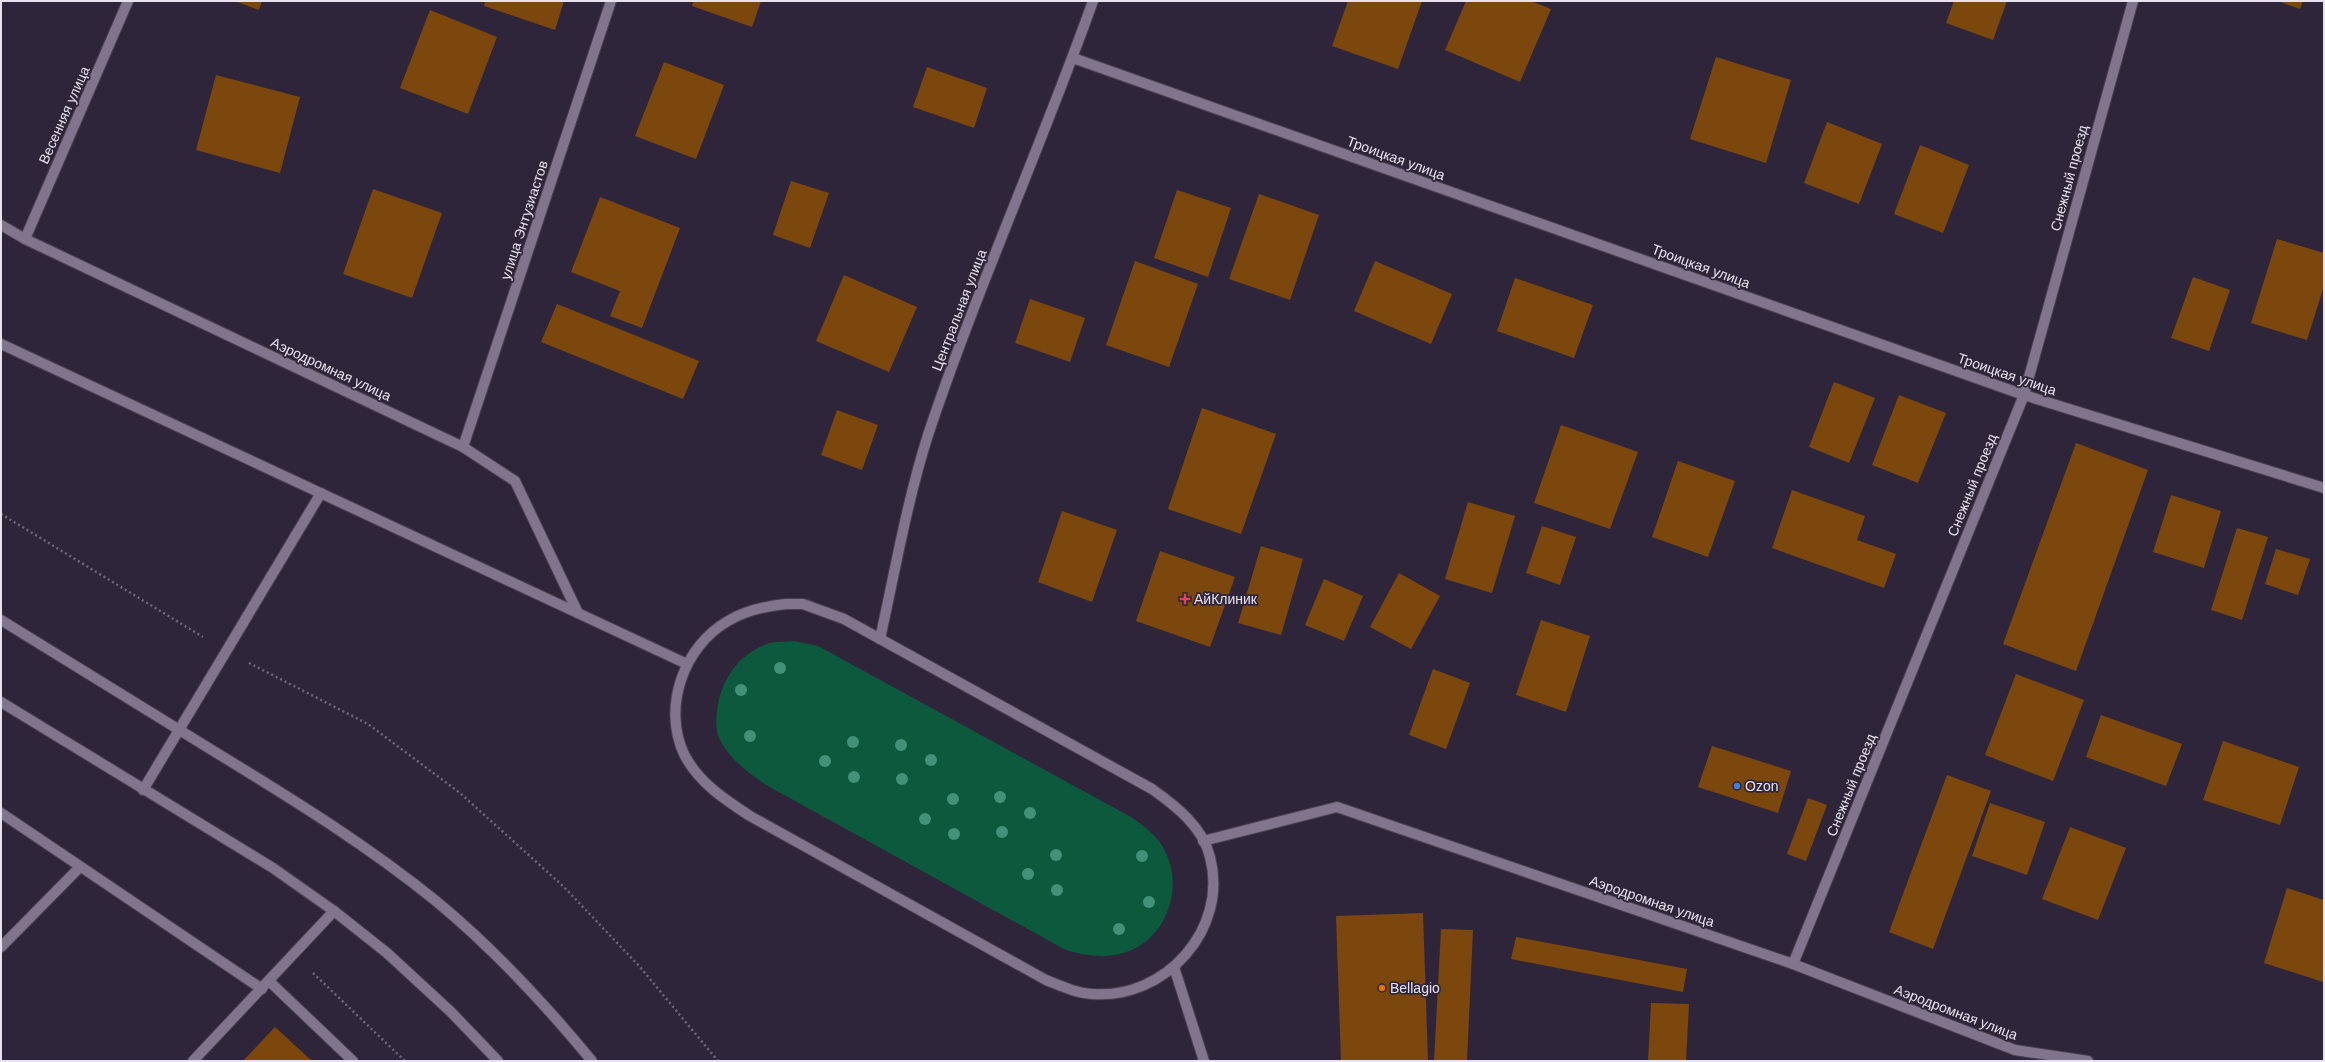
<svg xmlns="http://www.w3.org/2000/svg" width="2325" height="1062" font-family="Helvetica,sans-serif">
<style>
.green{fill:#0c593d}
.building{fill:#7c470d}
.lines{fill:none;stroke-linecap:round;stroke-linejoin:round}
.lane-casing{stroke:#494152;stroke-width:12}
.street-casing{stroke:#494152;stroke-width:12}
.secondary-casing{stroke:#494152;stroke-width:12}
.path{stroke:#70687a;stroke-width:2.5;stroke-dasharray:2 3;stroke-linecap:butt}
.lane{stroke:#80758d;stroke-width:10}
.street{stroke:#80758d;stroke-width:10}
.secondary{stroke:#80758d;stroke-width:10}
.tree{fill:#449179}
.health-dot{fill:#e0444e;stroke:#2f253a;stroke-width:1.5}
.shop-dot{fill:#3f7fe0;stroke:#2f253a;stroke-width:1.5}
.food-dot{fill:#e8710a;stroke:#2f253a;stroke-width:1.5}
.labels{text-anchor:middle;stroke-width:3.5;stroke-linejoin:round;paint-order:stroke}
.street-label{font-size:14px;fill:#e8e2f0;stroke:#2f253a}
.poi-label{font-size:14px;fill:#e8e2f0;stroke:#2f253a;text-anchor:start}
</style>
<rect width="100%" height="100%" fill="#2f253a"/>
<!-- green -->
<path class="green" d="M794,641L818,646L1131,817C1144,826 1158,836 1165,851C1174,869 1175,888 1169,907C1153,955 1107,965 1064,949L766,785C747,772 729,759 719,738C715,729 716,715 718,705C723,676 741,652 770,643C777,641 786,642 794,641Z"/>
<!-- building -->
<g class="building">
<path d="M235,1H262L259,10Z"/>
<path d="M485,1H564L555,30L484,6Z"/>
<path d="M693,1H761L752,27L692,6Z"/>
<path d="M1348,1H1422L1398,69L1332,46Z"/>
<path d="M1466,1H1531L1551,9L1520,82L1445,50Z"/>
<path d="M1954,1H2007L1993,40L1946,23Z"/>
<path d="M2278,1H2303L2300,9Z"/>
<path d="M430,10L497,37L468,114L400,88Z"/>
<path d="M1716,57L1791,80L1766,163L1690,139Z"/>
<path d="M664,62L724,85L696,159L635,136Z"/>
<path d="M927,67L987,88L974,128L913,107Z"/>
<path d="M216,75L300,97L280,173L196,150Z"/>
<path d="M1827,122L1882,144L1859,204L1804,183Z"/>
<path d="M1920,145L1969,165L1943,233L1894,214Z"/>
<path d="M791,181L829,193L810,248L773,235Z"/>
<path d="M373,189L442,213L412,298L343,274Z"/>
<path d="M1177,190L1231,208L1208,277L1154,258Z"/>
<path d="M1259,194L1319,215L1290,300L1229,279Z"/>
<path d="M600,197L680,228L642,328L610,316L620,291L571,272Z"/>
<path d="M2277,239L2324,253V286L2307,340L2251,323Z"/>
<path d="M1135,261L1198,284L1169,367L1106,345Z"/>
<path d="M1375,261L1452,294L1431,344L1354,311Z"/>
<path d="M844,275L917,307L889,372L816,341Z"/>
<path d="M2193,277L2230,290L2209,351L2171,338Z"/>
<path d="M1515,278L1593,305L1574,358L1497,331Z"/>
<path d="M1030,299L1085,318L1070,362L1015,343Z"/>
<path d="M557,304L699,361L683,399L541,342Z"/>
<path d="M1834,382L1875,398L1849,463L1809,447Z"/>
<path d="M1899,395L1946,413L1918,483L1872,465Z"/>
<path d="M1202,408L1276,434L1241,534L1168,509Z"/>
<path d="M837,410L878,425L862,470L821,455Z"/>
<path d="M1561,425L1638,452L1610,529L1534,503Z"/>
<path d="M2076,443L2148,470L2076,671L2003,644Z"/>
<path d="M1678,461L1735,481L1708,557L1652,537Z"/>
<path d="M1792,490L1865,516L1857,540L1896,554L1884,588L1772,548Z"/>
<path d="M2171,495L2221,511L2204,568L2153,552Z"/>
<path d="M1468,502L1515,516L1492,593L1445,579Z"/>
<path d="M1062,511L1117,530L1092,602L1038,582Z"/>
<path d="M1542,526L1576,537L1560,585L1526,573Z"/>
<path d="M2237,528L2268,537L2242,620L2211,610Z"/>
<path d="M1261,546L1303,559L1281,635L1238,623Z"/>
<path d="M2276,549L2310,559L2298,595L2265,584Z"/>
<path d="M1160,551L1235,577L1210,647L1136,621Z"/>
<path d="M1399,573L1440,596L1411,649L1370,627Z"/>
<path d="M1324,579L1363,596L1344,641L1305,625Z"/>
<path d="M1541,620L1590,636L1566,712L1516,695Z"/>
<path d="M1433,669L1470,683L1446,749L1409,735Z"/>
<path d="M2016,674L2084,700L2053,781L1985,755Z"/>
<path d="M2101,715L2182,744L2166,786L2086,757Z"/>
<path d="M2223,741L2299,767L2280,825L2203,800Z"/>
<path d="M1712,746L1791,771L1778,813L1698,787Z"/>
<path d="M1947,775L1991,791L1933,949L1889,932Z"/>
<path d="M1808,798L1827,805L1806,861L1787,854Z"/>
<path d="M1990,803L2045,822L2027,875L1972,856Z"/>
<path d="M2070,827L2126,848L2098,920L2042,899Z"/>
<path d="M2287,888L2324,900L2323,982L2264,963Z"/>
<path d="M1423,913L1428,1061H1341L1336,916Z"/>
<path d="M1441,929L1473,930L1467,1061H1434Z"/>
<path d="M1516,937L1687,969L1683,992L1511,959Z"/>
<path d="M1651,1003L1689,1004L1686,1061H1648Z"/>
<path d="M275,1027L312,1061H243Z"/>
</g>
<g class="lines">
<!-- lane casing -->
<g class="lane-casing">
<g id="lane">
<path d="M1,620C74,665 147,710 220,755C294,800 368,846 436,901C493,948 545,1004 592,1061"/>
<path d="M1,702L273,868L334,911L387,953L451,1012L498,1061"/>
<path d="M143,790L321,493"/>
<path d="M1,813L262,989"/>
<path d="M1,947L80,867"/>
<path d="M269,981L353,1061"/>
<path d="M193,1061L334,911"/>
</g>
</g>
<!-- street casing -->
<g class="street-casing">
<g id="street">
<path d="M1073,58L2024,395L2324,488"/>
<path d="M1,225L25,239L463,447L515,481L578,613"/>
<path d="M25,239L128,1"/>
<path d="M463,447L611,1"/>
<path d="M880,639C895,571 907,501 928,435C977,288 1041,147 1093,1"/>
<path d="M1203,841L1337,807L1793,964L2015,1050L2088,1061"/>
<path d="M1793,964L2024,395L2133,1"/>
</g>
</g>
<!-- secondary casing -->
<g class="secondary-casing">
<g id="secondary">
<path d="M1,344L687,664"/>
<path d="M786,604H803L844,619L1152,789C1176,806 1203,827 1210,857C1229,929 1165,1000 1092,994C1076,993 1061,986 1046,980L750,816C724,799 698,782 684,754C662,707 684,646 728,621C746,610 766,606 786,604Z"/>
<path d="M1174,967L1204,1061"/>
</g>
</g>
<!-- path -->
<g class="path">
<path d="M1,514L203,637"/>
<path d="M249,663L368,724L460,793L564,887L640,967L718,1061"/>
<path d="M313,973L405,1061"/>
</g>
<!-- lane -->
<use href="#lane" class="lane"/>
<!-- street -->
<use href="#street" class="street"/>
<!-- secondary -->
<use href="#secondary" class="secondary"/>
</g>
<!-- trees -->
<g class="tree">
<circle cx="780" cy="668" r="6"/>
<circle cx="741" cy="690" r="6"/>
<circle cx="750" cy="736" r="6"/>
<circle cx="853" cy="742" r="6"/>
<circle cx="901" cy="745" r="6"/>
<circle cx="931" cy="760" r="6"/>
<circle cx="825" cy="761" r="6"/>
<circle cx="854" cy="777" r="6"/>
<circle cx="902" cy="779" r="6"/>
<circle cx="1000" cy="797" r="6"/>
<circle cx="953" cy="799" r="6"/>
<circle cx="1030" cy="813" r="6"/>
<circle cx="925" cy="819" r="6"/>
<circle cx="1002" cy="832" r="6"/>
<circle cx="954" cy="834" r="6"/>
<circle cx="1056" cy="855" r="6"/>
<circle cx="1142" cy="856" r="6"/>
<circle cx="1028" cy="874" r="6"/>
<circle cx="1057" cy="890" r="6"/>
<circle cx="1149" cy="902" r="6"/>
<circle cx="1119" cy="929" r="6"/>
</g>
<!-- markers -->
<path class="health-dot" d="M1183 593h4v4h4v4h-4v4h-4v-4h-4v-4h4z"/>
<circle class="shop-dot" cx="1737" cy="786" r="4"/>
<circle class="food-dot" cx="1382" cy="988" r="4"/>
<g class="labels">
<!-- street labels -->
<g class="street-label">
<text transform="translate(64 115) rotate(-66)" y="5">Весенняя улица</text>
<text transform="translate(1396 158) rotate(20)" y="5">Троицкая улица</text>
<text transform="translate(2069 178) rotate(-75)" y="5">Снежный проезд</text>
<text transform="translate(524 220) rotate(-72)" y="5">улица Энтузиастов</text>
<text transform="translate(1701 266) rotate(20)" y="5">Троицкая улица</text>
<text transform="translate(959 310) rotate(-69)" y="5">Центральная улица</text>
<text transform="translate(331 369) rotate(25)" y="5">Аэродромная улица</text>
<text transform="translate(2007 374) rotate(19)" y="5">Троицкая улица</text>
<text transform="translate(1972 485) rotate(-68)" y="5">Снежный проезд</text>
<text transform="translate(1851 785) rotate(-68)" y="5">Снежный проезд</text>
<text transform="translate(1652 901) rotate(19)" y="5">Аэродромная улица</text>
<text transform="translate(1956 1012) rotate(21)" y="5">Аэродромная улица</text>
</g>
<!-- poi labels -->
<g class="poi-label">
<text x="1194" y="604">АйКлиник</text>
<text x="1745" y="791">Ozon</text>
<text x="1390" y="993">Bellagio</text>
</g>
</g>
<!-- border -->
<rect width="2325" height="1062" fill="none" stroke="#e8e2f0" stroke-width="4"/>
</svg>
